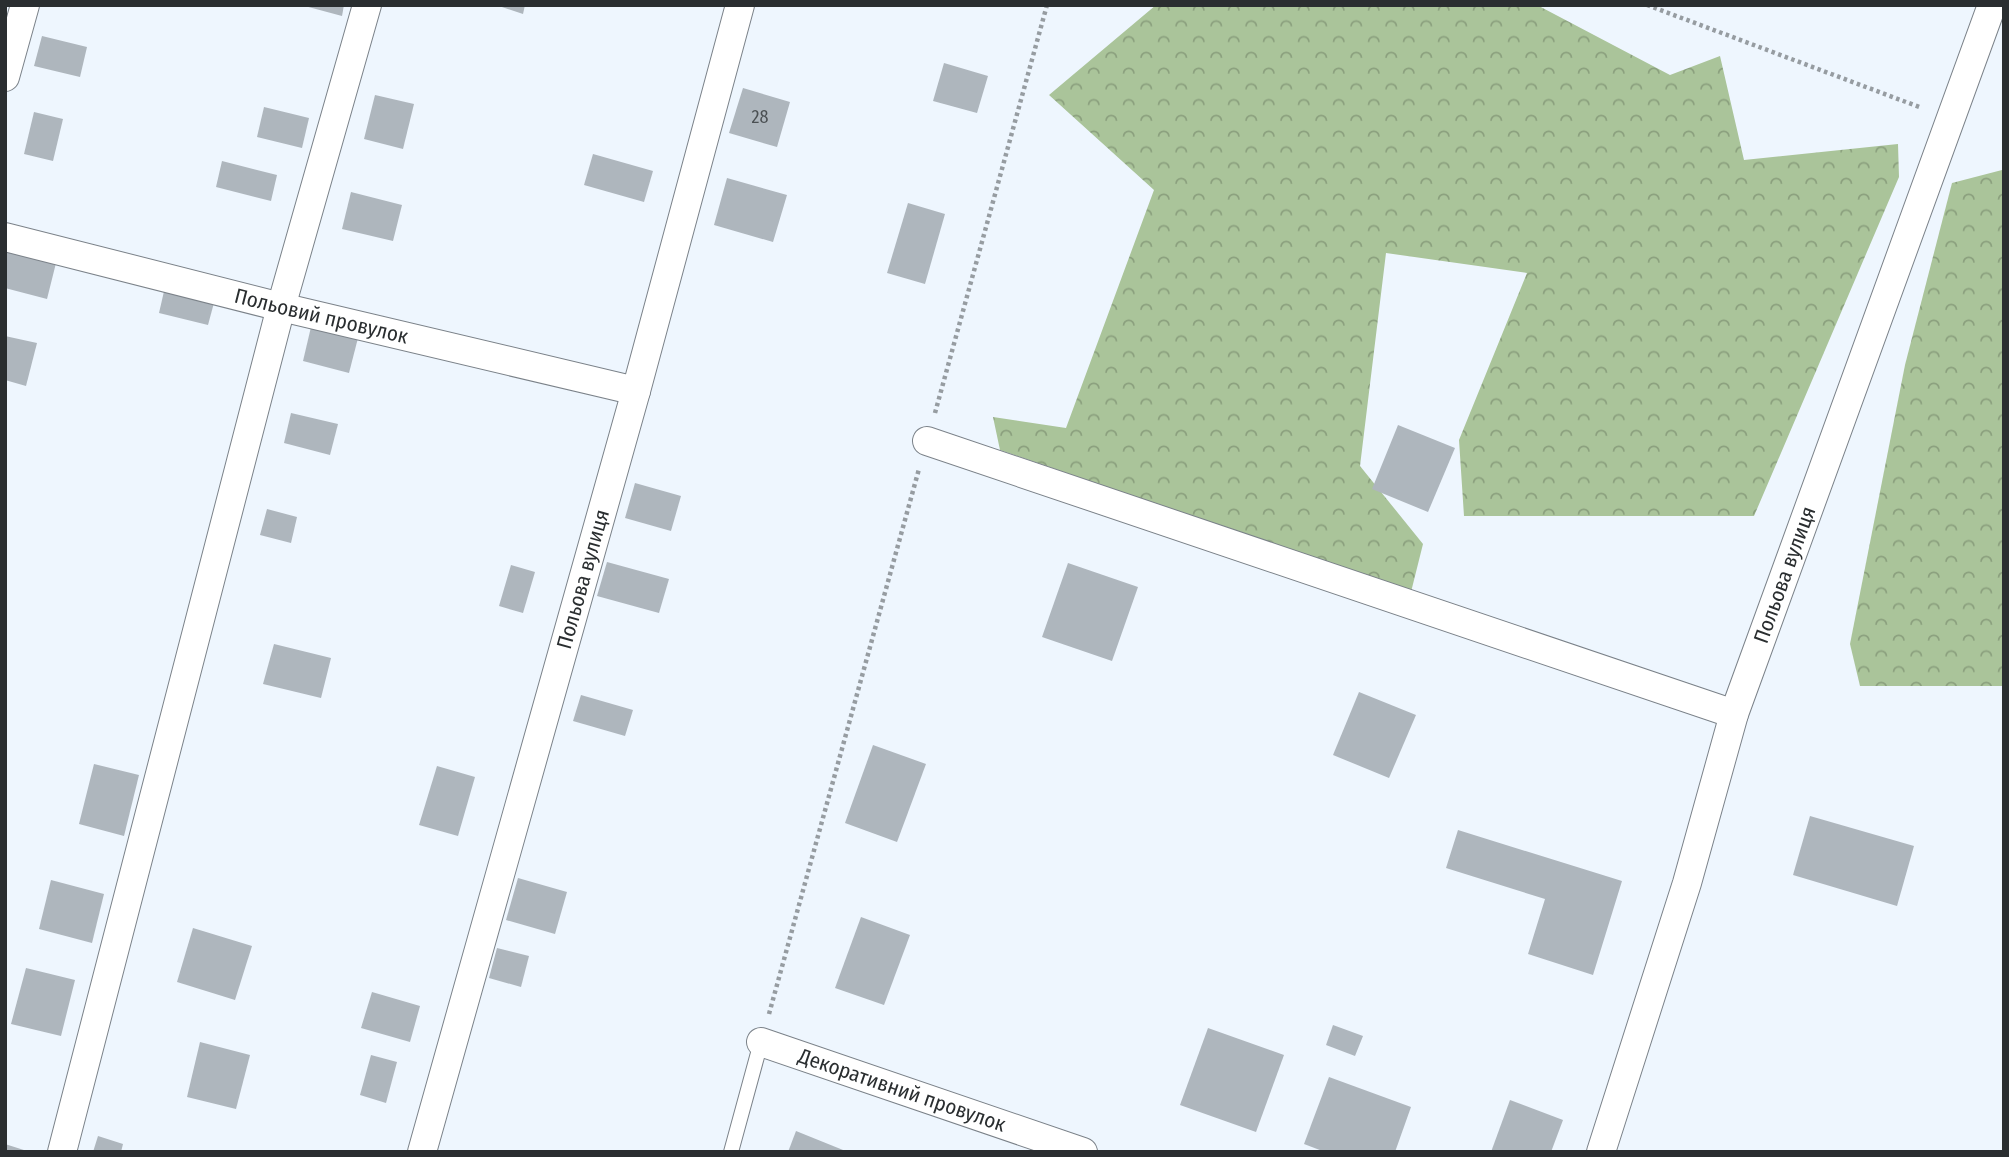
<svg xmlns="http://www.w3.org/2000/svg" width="2009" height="1157" font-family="'Fira Sans Condensed',sans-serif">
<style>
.forest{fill:url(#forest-crowns)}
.building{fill:#aeb6bd}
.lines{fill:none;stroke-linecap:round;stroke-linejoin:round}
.service-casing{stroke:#7b8289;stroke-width:16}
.minor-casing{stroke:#7b8289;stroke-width:30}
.path{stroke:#969ca1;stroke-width:4.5;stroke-dasharray:3.5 3.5;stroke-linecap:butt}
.service{stroke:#fff;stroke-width:14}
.minor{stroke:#fff;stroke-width:28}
.labels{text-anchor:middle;stroke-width:5;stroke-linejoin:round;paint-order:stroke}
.number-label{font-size:18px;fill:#4b5053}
.street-label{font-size:21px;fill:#2a2e30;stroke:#fff}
</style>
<defs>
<pattern id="forest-crowns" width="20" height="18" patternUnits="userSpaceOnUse" patternTransform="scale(1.75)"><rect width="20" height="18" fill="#aac49a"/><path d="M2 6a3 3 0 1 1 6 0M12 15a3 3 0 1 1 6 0" fill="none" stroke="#8ba07e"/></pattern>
</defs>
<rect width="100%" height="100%" fill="#eef6fe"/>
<!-- forest -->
<g class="forest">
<path d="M1156,5H1537L1670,75L1720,56L1744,160L1898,144L1899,177L1754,516H1464L1459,440L1527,273L1386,253L1360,466L1423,544L1411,592L1000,450L993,417L1066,428L1154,190L1049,95Z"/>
<path d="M2002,170L2004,686H1860L1850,644L1905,365L1952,183Z"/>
</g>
<!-- building -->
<g class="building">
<path d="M301,5H344L342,16Z"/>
<path d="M496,5H525L523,14Z"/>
<path d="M42,36L87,47L80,77L34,66Z"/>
<path d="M944,63L988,76L977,113L933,101Z"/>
<path d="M743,88L790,102L777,147L729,133Z"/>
<path d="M375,95L414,104L403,149L364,139Z"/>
<path d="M264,107L309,118L302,148L257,137Z"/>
<path d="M34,112L63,119L53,161L24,154Z"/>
<path d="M593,154L653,171L644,202L584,185Z"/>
<path d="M222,161L277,175L271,201L216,187Z"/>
<path d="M727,178L787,195L773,242L714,225Z"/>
<path d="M351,192L402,205L393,241L342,229Z"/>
<path d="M908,203L945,214L925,284L887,273Z"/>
<path d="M5,251L56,263L47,299L5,288Z"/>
<path d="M165,287L215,299L208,325L159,313Z"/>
<path d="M311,327L358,338L349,373L303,361Z"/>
<path d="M5,336L37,343L26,386L5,380Z"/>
<path d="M291,413L338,424L330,455L284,443Z"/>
<path d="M1398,425L1455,448L1428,512L1372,489Z"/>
<path d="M635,483L681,496L671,531L625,518Z"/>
<path d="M267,509L297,517L291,543L260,535Z"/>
<path d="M607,562L669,579L659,613L597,596Z"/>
<path d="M1068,563L1138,587L1112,661L1042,637Z"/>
<path d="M511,565L535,572L523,613L499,606Z"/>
<path d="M274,644L331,658L321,698L263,684Z"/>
<path d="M1359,692L1416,715L1389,778L1333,755Z"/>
<path d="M581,695L633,710L625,736L573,721Z"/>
<path d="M873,745L926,764L897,842L845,823Z"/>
<path d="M94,764L139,775L124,836L79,824Z"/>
<path d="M437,766L475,777L458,836L419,825Z"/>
<path d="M1810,816L1914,846L1897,906L1793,875Z"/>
<path d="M1458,830L1622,881L1593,975L1528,954L1545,899L1446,868Z"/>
<path d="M518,878L567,892L555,934L506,920Z"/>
<path d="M51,880L104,894L92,943L39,929Z"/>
<path d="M861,917L910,935L884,1005L835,988Z"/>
<path d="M193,928L252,946L235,1000L177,982Z"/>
<path d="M497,948L529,956L521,987L489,978Z"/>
<path d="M26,968L75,980L61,1036L11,1024Z"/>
<path d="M372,992L420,1006L410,1042L361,1028Z"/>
<path d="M1333,1025L1363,1036L1355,1056L1326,1045Z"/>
<path d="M1208,1028L1284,1055L1256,1132L1180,1105Z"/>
<path d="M200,1042L250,1055L236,1109L187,1097Z"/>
<path d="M371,1055L397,1062L386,1103L360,1095Z"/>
<path d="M1329,1077L1411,1107L1395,1152H1325L1304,1144Z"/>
<path d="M1510,1100L1563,1120L1551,1152H1491Z"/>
<path d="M796,1131L848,1152H788Z"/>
<path d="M98,1136L123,1144L121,1152H93Z"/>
<path d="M5,1144L27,1151V1152H5Z"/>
</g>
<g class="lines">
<!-- service casing -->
<g class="service-casing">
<path id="service" d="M731,1152L761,1042"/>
</g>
<!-- minor casing -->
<g class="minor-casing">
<g id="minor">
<path d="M5,77L25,5"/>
<path id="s1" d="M5,237L281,307L636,391"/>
<path d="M927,441L1734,714"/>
<path id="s2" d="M761,1042L1083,1152"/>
<path d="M62,1152L281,307L367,5"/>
<path id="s3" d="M422,1152L636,391L740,5"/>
<path id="s4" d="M1601,1152L1687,883L1734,714L1992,5"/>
</g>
</g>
<!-- path -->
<g class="path">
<path d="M1647,5L1922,108"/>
<path d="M935,413L1047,5"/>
<path d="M769,1014L919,469"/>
</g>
<!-- service -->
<use href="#service" class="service"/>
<!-- minor -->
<use href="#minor" class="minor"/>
</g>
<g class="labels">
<!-- number labels -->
<g class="number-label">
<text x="760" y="123">28</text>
</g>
<!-- street labels -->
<g class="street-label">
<text dy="7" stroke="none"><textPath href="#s1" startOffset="326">Польовий провулок</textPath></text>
<text dy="7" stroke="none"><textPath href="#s4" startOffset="606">Польова вулиця</textPath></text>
<text dy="7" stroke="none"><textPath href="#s3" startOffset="595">Польова вулиця</textPath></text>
<text dy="7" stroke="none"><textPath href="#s2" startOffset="149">Декоративний провулок</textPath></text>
</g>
</g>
<!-- border -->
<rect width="2009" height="1157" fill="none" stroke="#2a2e30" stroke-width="14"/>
</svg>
